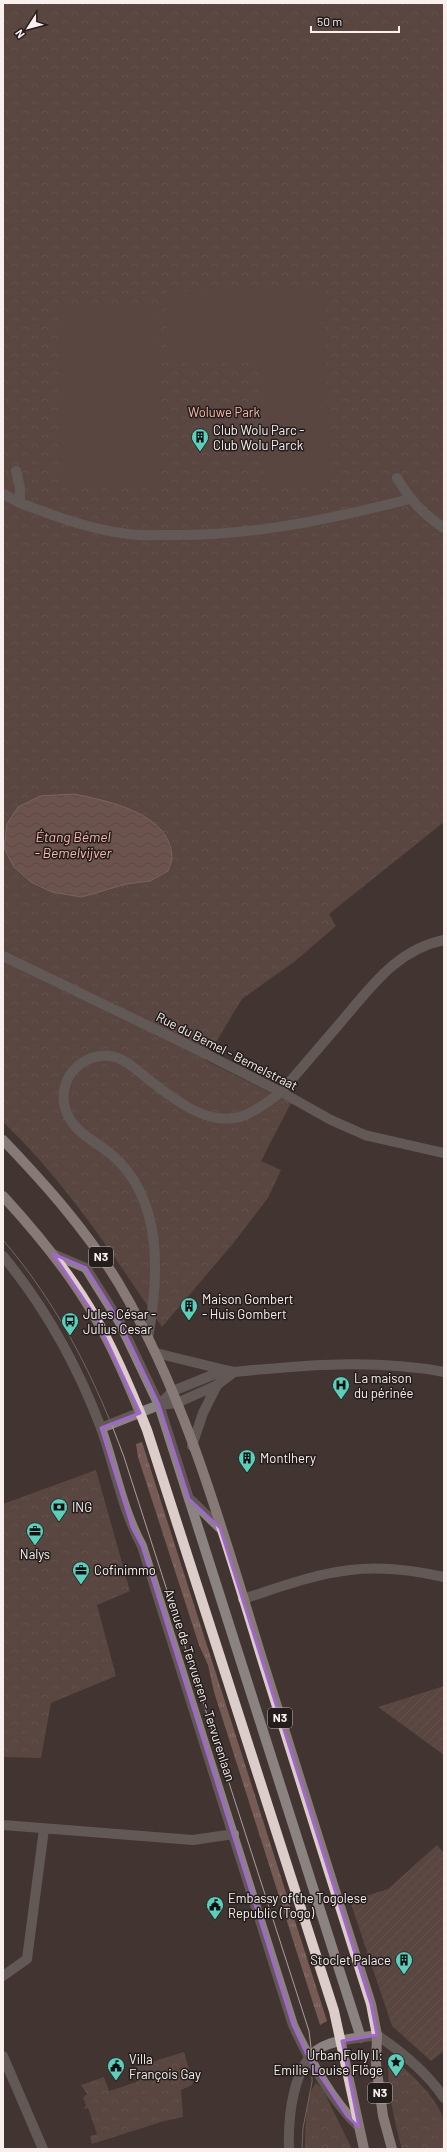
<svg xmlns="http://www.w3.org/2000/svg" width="447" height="2152" font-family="Barlow,sans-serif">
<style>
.grass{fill:url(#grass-tufts)}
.park{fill:url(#park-crowns)}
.garden{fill:url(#garden-furrows)}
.pitch{fill:#765b54}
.water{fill:url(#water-waves);stroke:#bb9c95}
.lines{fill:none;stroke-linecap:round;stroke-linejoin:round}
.minor{stroke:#8a8381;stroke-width:10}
.major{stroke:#dccdca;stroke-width:10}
.tram{stroke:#aa9f9d;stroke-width:1}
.marked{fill:none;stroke:#a167cd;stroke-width:3;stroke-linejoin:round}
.labels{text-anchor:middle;stroke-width:3;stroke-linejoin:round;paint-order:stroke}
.shield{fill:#231d1c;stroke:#b9b1af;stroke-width:1}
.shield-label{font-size:12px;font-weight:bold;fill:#f9f0ee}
.park-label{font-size:13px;fill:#fab6a7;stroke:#231d1c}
.poi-label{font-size:13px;fill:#f9f0ee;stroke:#231d1c;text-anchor:start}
.street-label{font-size:13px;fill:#f9f0ee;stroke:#231d1c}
.water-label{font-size:14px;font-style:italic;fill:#fcb9a9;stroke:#231d1c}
</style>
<defs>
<pattern id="grass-tufts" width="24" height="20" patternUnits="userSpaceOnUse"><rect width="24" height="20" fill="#765b54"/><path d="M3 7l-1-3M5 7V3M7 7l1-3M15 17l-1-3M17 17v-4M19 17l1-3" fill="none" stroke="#8a736d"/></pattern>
<pattern id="park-crowns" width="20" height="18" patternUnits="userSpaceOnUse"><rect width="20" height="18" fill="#765b54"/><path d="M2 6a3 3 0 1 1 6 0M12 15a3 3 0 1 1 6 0" fill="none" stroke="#8a736d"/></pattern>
<pattern id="garden-furrows" width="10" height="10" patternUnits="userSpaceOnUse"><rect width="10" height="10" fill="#765b54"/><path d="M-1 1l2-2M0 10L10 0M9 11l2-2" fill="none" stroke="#8a736d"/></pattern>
<pattern id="water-waves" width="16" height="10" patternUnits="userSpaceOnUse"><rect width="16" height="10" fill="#a0786f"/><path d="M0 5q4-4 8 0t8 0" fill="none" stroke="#7e655f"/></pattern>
</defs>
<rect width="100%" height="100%" fill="#413431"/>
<!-- grass -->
<path class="grass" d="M142,1442L327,2021L320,2025L214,1692L208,1665L199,1645L138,1457L136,1444Z"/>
<!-- park -->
<g class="park">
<path d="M3,3H444V822L329,914L336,926L294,962L242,999L205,1060L291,1103L261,1161L281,1170L268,1198L231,1246L162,1327C113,1255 66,1182 3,1122Z"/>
<path d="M96,1470L130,1591L97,1605L116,1676L51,1703L41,1758L3,1757V1504Z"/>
<path d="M184,2052L193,2083L190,2086L181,2090L183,2117L164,2121L92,2144L90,2136L97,2134L88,2108L84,2109L86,2105L83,2098L87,2094L81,2085L104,2077L109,2091L137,2082L132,2068Z"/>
<path d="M391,2057C409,2072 436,2096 443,2118C446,2126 444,2140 444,2149H402C394,2120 387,2089 388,2058Z"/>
<path d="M316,2083L322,2088L352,2149H305C305,2133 305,2095 316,2083Z"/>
</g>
<!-- garden -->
<g class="garden">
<path d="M444,1686V1755L378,1707Z"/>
<path d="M437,1845L444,1853V2051L431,2061L392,2026L350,1901L388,1889Z"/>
</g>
<!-- pitch -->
<g class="pitch">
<path d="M325,289L329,483L264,484L262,357L168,359L166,292Z"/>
<path d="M157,306L160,483L62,484L60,308Z"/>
</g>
<!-- water -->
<path class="water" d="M73,794C106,800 170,813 172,856C172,861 170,866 168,871L150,881L126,884L82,897L52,892L31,882L14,867L4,848L7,824L18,807L40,796Z"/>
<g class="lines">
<!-- minor -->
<g class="minor">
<path d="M16,471L20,488V503C55,516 91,530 128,534C142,536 157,535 171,535C254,536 330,519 410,499"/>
<path d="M397,478C411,501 422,513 444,528"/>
<path d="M3,494L20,503"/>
<path d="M3,956L190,1046L281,1092L331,1120L365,1135L444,1153"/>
<path d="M53,1254L86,1268L119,1321L159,1405L361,2038"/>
<path d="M3,1256C45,1307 78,1367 101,1428C115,1467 122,1509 142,1546L293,2025C308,2058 333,2102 359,2127"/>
<path d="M148,1338C159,1276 164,1199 111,1154C94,1140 72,1132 65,1108C55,1070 98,1041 129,1064C159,1086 201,1130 243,1116C257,1111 269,1101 281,1092C301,1069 321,1045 341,1022C371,987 396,950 444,940"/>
<path d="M156,1353L225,1370"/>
<path d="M159,1405L173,1391L225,1370L234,1372C304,1365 374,1359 444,1372"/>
<path d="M101,1428L159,1405L177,1403L217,1385L234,1372"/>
<path d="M192,1446L203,1413L217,1385"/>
<path d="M191,1500L220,1528"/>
<path d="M243,1599C277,1588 314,1574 350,1570C382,1566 413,1570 444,1577"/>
<path d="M3,1825L193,1840L234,1834"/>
<path d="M3,1976L27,1959L44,1829"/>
<path d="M3,2056L43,2149"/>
<path d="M289,2149C288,2120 292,2063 322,2047C338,2039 360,2038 377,2035C402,2052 427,2072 444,2098"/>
</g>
<!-- major -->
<g class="major">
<path d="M3,1140C46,1185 87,1231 119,1284C187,1398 224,1536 263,1662C298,1776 335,1890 371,2004L377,2035L376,2064L383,2116L392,2149"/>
<path d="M3,1196C37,1233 70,1273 95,1317C116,1353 132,1392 147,1430L334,2011L364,2149"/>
</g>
<!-- tram -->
<path class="tram" d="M3,1240C58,1304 95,1378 124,1457L309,2031L312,2056V2082L303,2128L302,2149"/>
</g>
<!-- marked area -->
<path d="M0 0H447V2152H0ZM53,1254L86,1268L119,1321L159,1405L189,1499L220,1528L371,2004L377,2035L342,2041L359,2127L347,2116L309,2059L293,2025L142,1546L132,1527L101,1428L140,1413L95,1316Z" fill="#413431" fill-opacity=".55" fill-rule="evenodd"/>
<path class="marked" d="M53,1254L86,1268L119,1321L159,1405L189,1499L220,1528L371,2004L377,2035L342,2041L359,2127L347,2116L309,2059L293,2025L142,1546L132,1527L101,1428L140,1413L95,1316Z"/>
<!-- icons -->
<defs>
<g id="building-pin" transform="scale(0.9)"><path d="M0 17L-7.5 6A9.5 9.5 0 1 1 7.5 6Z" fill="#5cceba" stroke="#231d1c"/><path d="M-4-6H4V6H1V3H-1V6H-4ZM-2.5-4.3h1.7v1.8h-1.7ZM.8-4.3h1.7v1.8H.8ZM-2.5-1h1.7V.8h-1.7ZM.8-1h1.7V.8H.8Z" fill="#111"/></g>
<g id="bus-pin" transform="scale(0.9)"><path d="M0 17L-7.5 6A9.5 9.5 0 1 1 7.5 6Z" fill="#5cceba" stroke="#231d1c"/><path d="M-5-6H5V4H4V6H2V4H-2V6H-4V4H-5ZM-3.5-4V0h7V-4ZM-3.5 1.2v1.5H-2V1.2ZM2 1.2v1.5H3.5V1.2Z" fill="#111"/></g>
<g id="hospital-pin" transform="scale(0.9)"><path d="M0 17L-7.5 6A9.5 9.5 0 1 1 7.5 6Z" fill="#5cceba" stroke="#231d1c"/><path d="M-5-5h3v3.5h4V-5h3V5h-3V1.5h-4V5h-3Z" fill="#111"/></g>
<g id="bank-pin" transform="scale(0.9)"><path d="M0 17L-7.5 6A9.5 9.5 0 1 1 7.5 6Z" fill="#5cceba" stroke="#231d1c"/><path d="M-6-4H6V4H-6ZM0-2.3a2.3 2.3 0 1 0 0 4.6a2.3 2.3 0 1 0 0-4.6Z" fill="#111"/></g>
<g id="office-pin" transform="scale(0.9)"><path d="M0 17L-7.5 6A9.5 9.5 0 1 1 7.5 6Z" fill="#5cceba" stroke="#231d1c"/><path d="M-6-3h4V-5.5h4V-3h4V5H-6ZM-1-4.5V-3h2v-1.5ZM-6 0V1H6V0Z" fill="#111"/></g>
<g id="civic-pin" transform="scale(0.9)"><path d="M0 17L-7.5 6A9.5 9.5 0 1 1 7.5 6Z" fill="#5cceba" stroke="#231d1c"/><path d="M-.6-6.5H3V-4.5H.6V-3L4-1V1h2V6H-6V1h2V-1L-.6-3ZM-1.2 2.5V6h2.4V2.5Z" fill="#111"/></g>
<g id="sight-pin" transform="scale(0.9)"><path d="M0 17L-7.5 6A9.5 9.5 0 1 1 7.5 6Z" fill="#5cceba" stroke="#231d1c"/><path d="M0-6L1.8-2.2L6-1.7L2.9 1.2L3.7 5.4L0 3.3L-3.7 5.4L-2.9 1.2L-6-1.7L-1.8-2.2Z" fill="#111"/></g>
</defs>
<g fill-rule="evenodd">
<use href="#building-pin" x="200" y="437"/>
<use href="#building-pin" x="189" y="1306"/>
<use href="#bus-pin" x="70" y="1321"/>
<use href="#hospital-pin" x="341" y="1385"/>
<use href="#building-pin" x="247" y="1458"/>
<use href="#bank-pin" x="59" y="1507"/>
<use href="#office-pin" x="35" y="1531"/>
<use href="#office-pin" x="81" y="1570"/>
<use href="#civic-pin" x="215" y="1905"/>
<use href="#building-pin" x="404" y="1960"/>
<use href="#sight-pin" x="396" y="2062"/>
<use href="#civic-pin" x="116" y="2066"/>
</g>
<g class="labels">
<!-- shield labels -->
<g class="shield">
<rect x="89" y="1247" width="24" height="20" rx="3"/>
<rect x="268" y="1708" width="24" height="20" rx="3"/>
<rect x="368" y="2083" width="24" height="20" rx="3"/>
</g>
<g class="shield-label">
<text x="101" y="1261">N3</text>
<text x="280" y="1722">N3</text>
<text x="380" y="2097">N3</text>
</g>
<!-- park labels -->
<g class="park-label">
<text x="224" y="417">Woluwe Park</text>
</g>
<!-- poi labels -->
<g class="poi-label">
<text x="213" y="435">Club Wolu Parc -<tspan x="213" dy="15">Club Wolu Parck</tspan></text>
<text x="202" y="1304">Maison Gombert<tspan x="202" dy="15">- Huis Gombert</tspan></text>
<text x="83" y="1319">Jules César -<tspan x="83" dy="15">Julius Cesar</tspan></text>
<text x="354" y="1383">La maison<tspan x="354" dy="15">du périnée</tspan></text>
<text x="260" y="1463">Montlhery</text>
<text x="72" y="1512">ING</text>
<text x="35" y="1559" text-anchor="middle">Nalys</text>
<text x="94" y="1575">Cofinimmo</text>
<text x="228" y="1903">Embassy of the Togolese<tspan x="228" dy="15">Republic (Togo)</tspan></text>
<text x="391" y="1965" text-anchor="end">Stoclet Palace</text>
<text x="383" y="2060" text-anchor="end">Urban Folly II:<tspan x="383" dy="15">Emilie Louise Flöge</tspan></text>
<text x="129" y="2064">Villa<tspan x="129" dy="15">François Gay</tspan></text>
</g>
<!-- street labels -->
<g class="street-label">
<text transform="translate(227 1051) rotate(27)" y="5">Rue du Bemel - Bemelstraat</text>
<text transform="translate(200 1685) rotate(72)" y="5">Avenue de Tervueren - Tervurenlaan</text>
</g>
<!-- water labels -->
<g class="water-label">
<text x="73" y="842">Étang Bémel<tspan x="73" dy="16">- Bemelvijver</tspan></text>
</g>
</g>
<!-- border -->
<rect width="447" height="2152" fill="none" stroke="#f9f0ee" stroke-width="8"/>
<!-- north arrow -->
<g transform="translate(28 28) rotate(234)" stroke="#231d1c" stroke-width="3" paint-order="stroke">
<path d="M0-3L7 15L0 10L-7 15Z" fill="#f9f0ee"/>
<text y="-6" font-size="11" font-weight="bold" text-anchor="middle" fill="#f9f0ee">N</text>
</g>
<!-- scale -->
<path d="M311 26v6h88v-6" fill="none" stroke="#f9f0ee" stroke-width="2"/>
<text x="317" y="26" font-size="12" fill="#f9f0ee" stroke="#231d1c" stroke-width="3" paint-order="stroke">50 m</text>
</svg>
